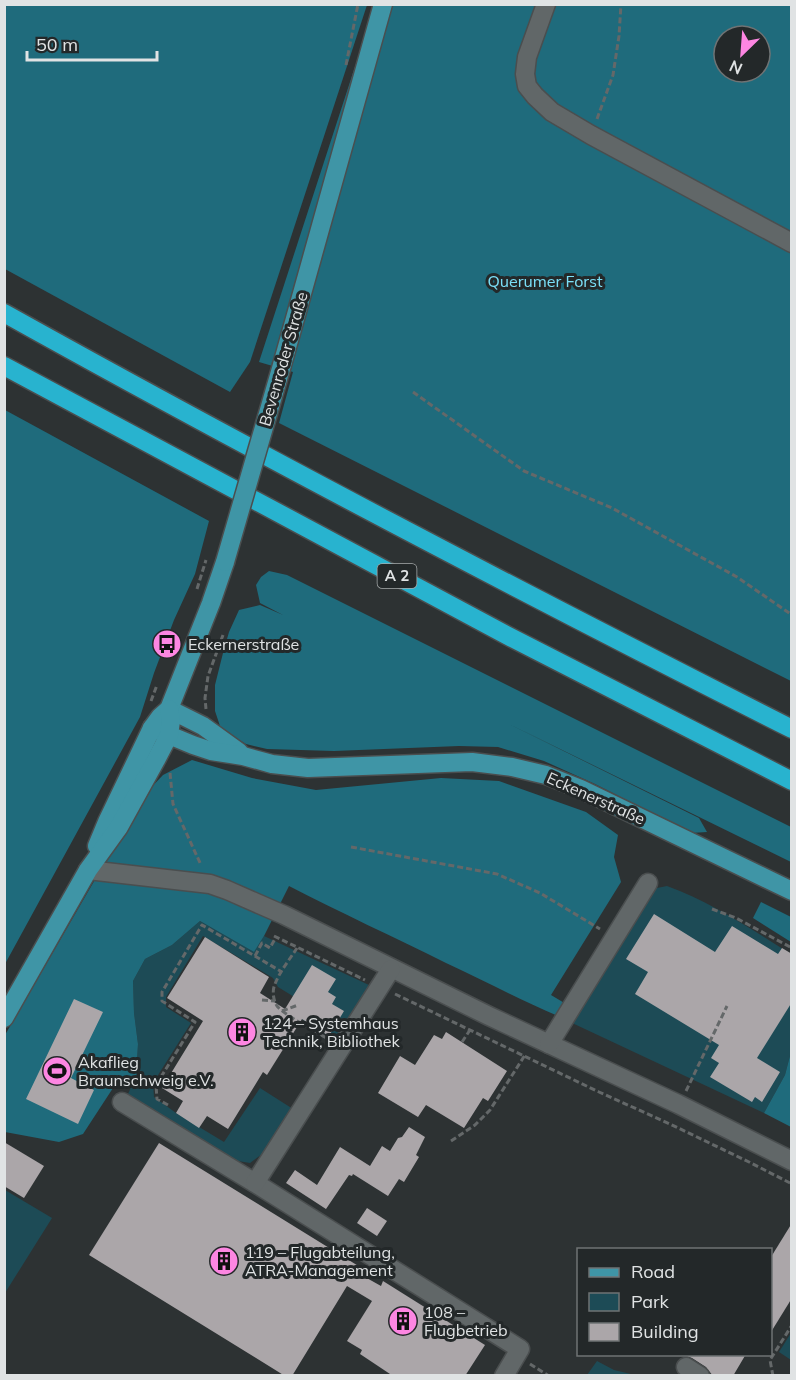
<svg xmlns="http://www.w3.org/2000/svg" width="796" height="1380" font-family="Mulish,sans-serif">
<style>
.green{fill:#1d4b56}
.forest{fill:#1f6b7c;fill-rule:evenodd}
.building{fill:#aba6a9}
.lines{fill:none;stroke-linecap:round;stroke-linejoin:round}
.minor-casing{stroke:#4a4e4f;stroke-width:21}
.major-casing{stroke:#4a4e4f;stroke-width:21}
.highway-casing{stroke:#4a4e4f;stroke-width:21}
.path{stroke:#646869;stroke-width:3;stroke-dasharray:6 3;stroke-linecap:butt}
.minor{stroke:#616768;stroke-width:18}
.major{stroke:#3f95a6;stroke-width:18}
.highway{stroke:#28b3cf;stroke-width:18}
.major-bridge-casing{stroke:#4a4e4f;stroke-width:21;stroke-linecap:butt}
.path-bridge{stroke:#646869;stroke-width:3;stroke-dasharray:6 3;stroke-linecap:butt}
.major-bridge{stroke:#3f95a6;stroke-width:18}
.labels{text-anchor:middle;stroke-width:6;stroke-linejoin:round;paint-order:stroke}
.shield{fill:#232829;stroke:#a7abac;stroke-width:1.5}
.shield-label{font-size:15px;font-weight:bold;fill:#e0e3e4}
.park-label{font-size:16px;fill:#7be0f8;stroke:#232829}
.street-label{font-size:16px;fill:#e0e3e4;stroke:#232829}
.poi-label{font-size:16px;fill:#e0e3e4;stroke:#232829;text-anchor:start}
</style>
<rect width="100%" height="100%" fill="#2d3233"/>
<!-- green -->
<g class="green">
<path d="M667,886C712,902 752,930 791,954V1052L785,1075L764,1113L570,1022L652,889Z"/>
<path d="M200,921L254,952L264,936L369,985L337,1041L297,1016L304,1003L278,987L273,978L203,936L166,997V1007L191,1023L153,1083L154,1097L176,1113L224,1142L260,1088L293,1109L269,1149L250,1163L232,1160L128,1094L136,1076L138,1044L134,1013L133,981L145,959L172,945Z"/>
<path d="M5,1190L52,1218L5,1293Z"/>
<path d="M791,1333V1360L779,1352Z"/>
<path d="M597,1361L614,1370L635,1375H587Z"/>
</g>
<!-- forest -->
<g class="forest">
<path d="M4,5H367L250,362L230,392L5,269Z"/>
<path d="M375,5H791V681L279,423L293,372L259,362ZM724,36H760V72H724Z"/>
<path d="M5,410L209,521L195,574L174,620L154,673L140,717L5,964Z"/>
<path d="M269,571L287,575L791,827V862L501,720L699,818L707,832L691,833L595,784L544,761L498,747L459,746L334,751L267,749L246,744L221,729L215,711V685L223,653L229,632L239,610L260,605L283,615L260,603L256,585L261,577Z"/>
<path d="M192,760L252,778L316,790L441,778L499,781L586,812L618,835L614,857L621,882L551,995L566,1004L558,1016C520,1000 483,980 446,963C394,937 341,913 289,886L264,936L254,952L200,921L172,945L145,959L133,981L134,1013L138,1044L136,1076L113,1088L83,1134L59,1142L5,1132V1035L144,795L163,775Z"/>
<path d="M761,902L791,917V942L753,918Z"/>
<path d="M791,1052V1127L764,1113L785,1075Z"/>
</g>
<!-- building -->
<g class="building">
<path d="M654,914L715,952L732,926L778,954L782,948L792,954V1002L757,1058L780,1072L762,1102L755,1097L752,1102L710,1077L719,1063L711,1058L719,1045L635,994L648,972L626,959Z"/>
<path d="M205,937L269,977L260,993L285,1009L312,965L336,979L328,992L336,997L332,1004L344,1011L329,1036L302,1019L267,1075L263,1072L228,1129L207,1116L199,1128L176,1113L183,1101L162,1088L203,1021L167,998Z"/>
<path d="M74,999L103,1012L71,1078L94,1090L78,1124L26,1099Z"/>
<path d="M446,1032L507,1071L488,1101L483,1098L464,1128L426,1105L418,1117L378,1093L400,1056L415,1065L434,1035L442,1039Z"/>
<path d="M409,1127L425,1137L416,1155L419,1157L404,1182L399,1179L388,1196L353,1174L352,1176L349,1175L326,1209L286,1183L295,1170L317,1185L340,1147L370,1166L382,1146L390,1151L398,1138L402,1137Z"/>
<path d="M4,1142L44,1166L24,1198L4,1186Z"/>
<path d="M159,1143L360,1267L356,1272L381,1286L383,1281L485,1345L465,1376H393L360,1354L362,1350L347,1341L372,1301L347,1286L292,1376H285L89,1255Z"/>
<path d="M367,1208L387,1221L377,1236L357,1223Z"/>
<path d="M792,1223V1298L771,1332V1257Z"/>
<path d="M680,1354H746L733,1376H713L706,1367L692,1358L687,1356H683Z"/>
</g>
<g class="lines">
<!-- minor casing -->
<g class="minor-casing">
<g id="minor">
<path d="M546,4L527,57L525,74L527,86L535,96L552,112L591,135L792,243"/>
<path d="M88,870L210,884L227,890L284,915L489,1016L678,1104L792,1161"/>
<path d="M549,1044L648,883"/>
<path d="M122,1102L255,1183L520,1349L504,1376"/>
<path d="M255,1183L391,969"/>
<path d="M686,1367L700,1376"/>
</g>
</g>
<!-- major casing -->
<g class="major-casing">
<g id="major">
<path d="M282,365L383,4"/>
<path d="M169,709L203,726L239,752"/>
<path d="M152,728L193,745L211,751L243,756L272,764L308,768L472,762L512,767L546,775L581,789L792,891"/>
<path d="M97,846L107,822L152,728L160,717L169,709L211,603L225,562"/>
<path d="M4,1018L88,870L119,827L156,760L169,735L171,721L169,709"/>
</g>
</g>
<!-- highway casing -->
<g class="highway-casing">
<g id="highway">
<path d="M4,313C264,458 527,595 792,729"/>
<path d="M4,366L512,638L792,781"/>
</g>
</g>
<!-- path -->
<g class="path">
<path d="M346,65L358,4"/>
<path d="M597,119L613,75L619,36L621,4"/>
<path d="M413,392L524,471L612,508L737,577L792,615"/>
<path d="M151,701L157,685"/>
<path d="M206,709L205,698L208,676L223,635"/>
<path d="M170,773L173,804L201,865"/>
<path d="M351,847L497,874L540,893L600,929"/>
<path d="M712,909L736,918L792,948"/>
<path d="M274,936L365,980"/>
<path d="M297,948C290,959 280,971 275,984C272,990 273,1000 277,1006C284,1015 317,1032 328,1039"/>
<path d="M255,956L262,943L270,948L276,937"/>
<path d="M395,994L599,1092L670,1124L749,1162L792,1184"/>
<path d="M262,1000L275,1001"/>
<path d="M282,1011L298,1005"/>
<path d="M462,1042L470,1030"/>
<path d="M686,1091L727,1006"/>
<path d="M168,1105L157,1099L156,1085L195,1022L162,1001V992L202,925L282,972"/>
<path d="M451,1141L475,1125L490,1110L525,1055"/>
<path d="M530,1364L549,1376"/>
<path d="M773,1376L770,1360L792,1325"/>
</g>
<!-- minor -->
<use href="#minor" class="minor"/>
<!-- major -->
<use href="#major" class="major"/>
<!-- highway -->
<use href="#highway" class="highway"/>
<!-- major-bridge casing -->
<g class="major-bridge-casing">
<path id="major-bridge" d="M225,562L282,365"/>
</g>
<!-- path-bridge -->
<path class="path-bridge" d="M197,589L206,560"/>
<!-- major-bridge -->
<use href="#major-bridge" class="major-bridge"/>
</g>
<!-- icons -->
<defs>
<g id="bus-disc" transform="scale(1.5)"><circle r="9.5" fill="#fd86e2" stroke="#232829"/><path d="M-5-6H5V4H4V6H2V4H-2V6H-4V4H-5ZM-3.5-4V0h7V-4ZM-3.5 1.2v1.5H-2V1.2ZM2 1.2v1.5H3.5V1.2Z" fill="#111"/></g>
<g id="building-disc" transform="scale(1.5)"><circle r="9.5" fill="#fd86e2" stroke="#232829"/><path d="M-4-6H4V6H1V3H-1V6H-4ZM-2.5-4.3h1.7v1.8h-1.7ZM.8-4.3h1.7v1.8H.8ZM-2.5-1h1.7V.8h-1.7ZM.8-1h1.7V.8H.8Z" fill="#111"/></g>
<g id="stadium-disc" transform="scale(1.5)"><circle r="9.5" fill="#fd86e2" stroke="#232829"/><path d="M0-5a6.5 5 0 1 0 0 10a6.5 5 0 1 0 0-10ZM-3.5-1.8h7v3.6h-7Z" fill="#111"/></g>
</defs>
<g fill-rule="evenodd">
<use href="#bus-disc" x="167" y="644"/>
<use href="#building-disc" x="242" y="1032"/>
<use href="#stadium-disc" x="57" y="1071"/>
<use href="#building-disc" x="224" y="1261"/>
<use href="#building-disc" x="403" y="1321"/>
</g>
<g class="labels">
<!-- shield labels -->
<rect class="shield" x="377.5" y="564" width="39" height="24" rx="4.5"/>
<g class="shield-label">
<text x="397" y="581">A 2</text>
</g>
<!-- park labels -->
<g class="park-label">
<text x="545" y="287">Querumer Forst</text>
</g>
<!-- street labels -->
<g class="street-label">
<text transform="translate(283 359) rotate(-74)" y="6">Bevenroder Straße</text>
<text transform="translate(596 798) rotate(24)" y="6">Eckenerstraße</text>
</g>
<!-- poi labels -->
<g class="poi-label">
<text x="188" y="650">Eckernerstraße</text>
<text x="263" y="1029">124 – Systemhaus<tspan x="263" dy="18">Technik, Bibliothek</tspan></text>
<text x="78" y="1068">Akaflieg<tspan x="78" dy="18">Braunschweig e.V.</tspan></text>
<text x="245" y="1258">119 – Flugabteilung,<tspan x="245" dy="18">ATRA-Management</tspan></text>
<text x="424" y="1318">108 –<tspan x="424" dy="18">Flugbetrieb</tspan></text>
</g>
</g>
<!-- border -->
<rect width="796" height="1380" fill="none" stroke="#e0e3e4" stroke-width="12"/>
<!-- legend -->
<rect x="577" y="1248" width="195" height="108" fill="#232829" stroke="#6f7374" stroke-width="1.5"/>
<rect x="589" y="1268" width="30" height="9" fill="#3f95a6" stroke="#6f7374" stroke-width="1.5"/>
<text x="631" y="1278" font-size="18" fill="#e0e3e4">Road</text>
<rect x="589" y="1293" width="30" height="18" fill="#1d4b56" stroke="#6f7374" stroke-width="1.5"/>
<text x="631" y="1308" font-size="18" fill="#e0e3e4">Park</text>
<rect x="589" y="1323" width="30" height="18" fill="#aba6a9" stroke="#6f7374" stroke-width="1.5"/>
<text x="631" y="1338" font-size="18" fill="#e0e3e4">Building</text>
<!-- north arrow -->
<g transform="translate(742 54) rotate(205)"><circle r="28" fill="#232829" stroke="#6f7374" stroke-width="1.5"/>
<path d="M0-4.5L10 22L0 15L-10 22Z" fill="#fd86e2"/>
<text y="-9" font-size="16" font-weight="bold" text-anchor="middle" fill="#e0e3e4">N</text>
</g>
<!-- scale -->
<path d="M27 51v9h130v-9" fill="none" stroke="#e0e3e4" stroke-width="3"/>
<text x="36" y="51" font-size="18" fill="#e0e3e4" stroke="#232829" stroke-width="4.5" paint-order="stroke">50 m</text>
</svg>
